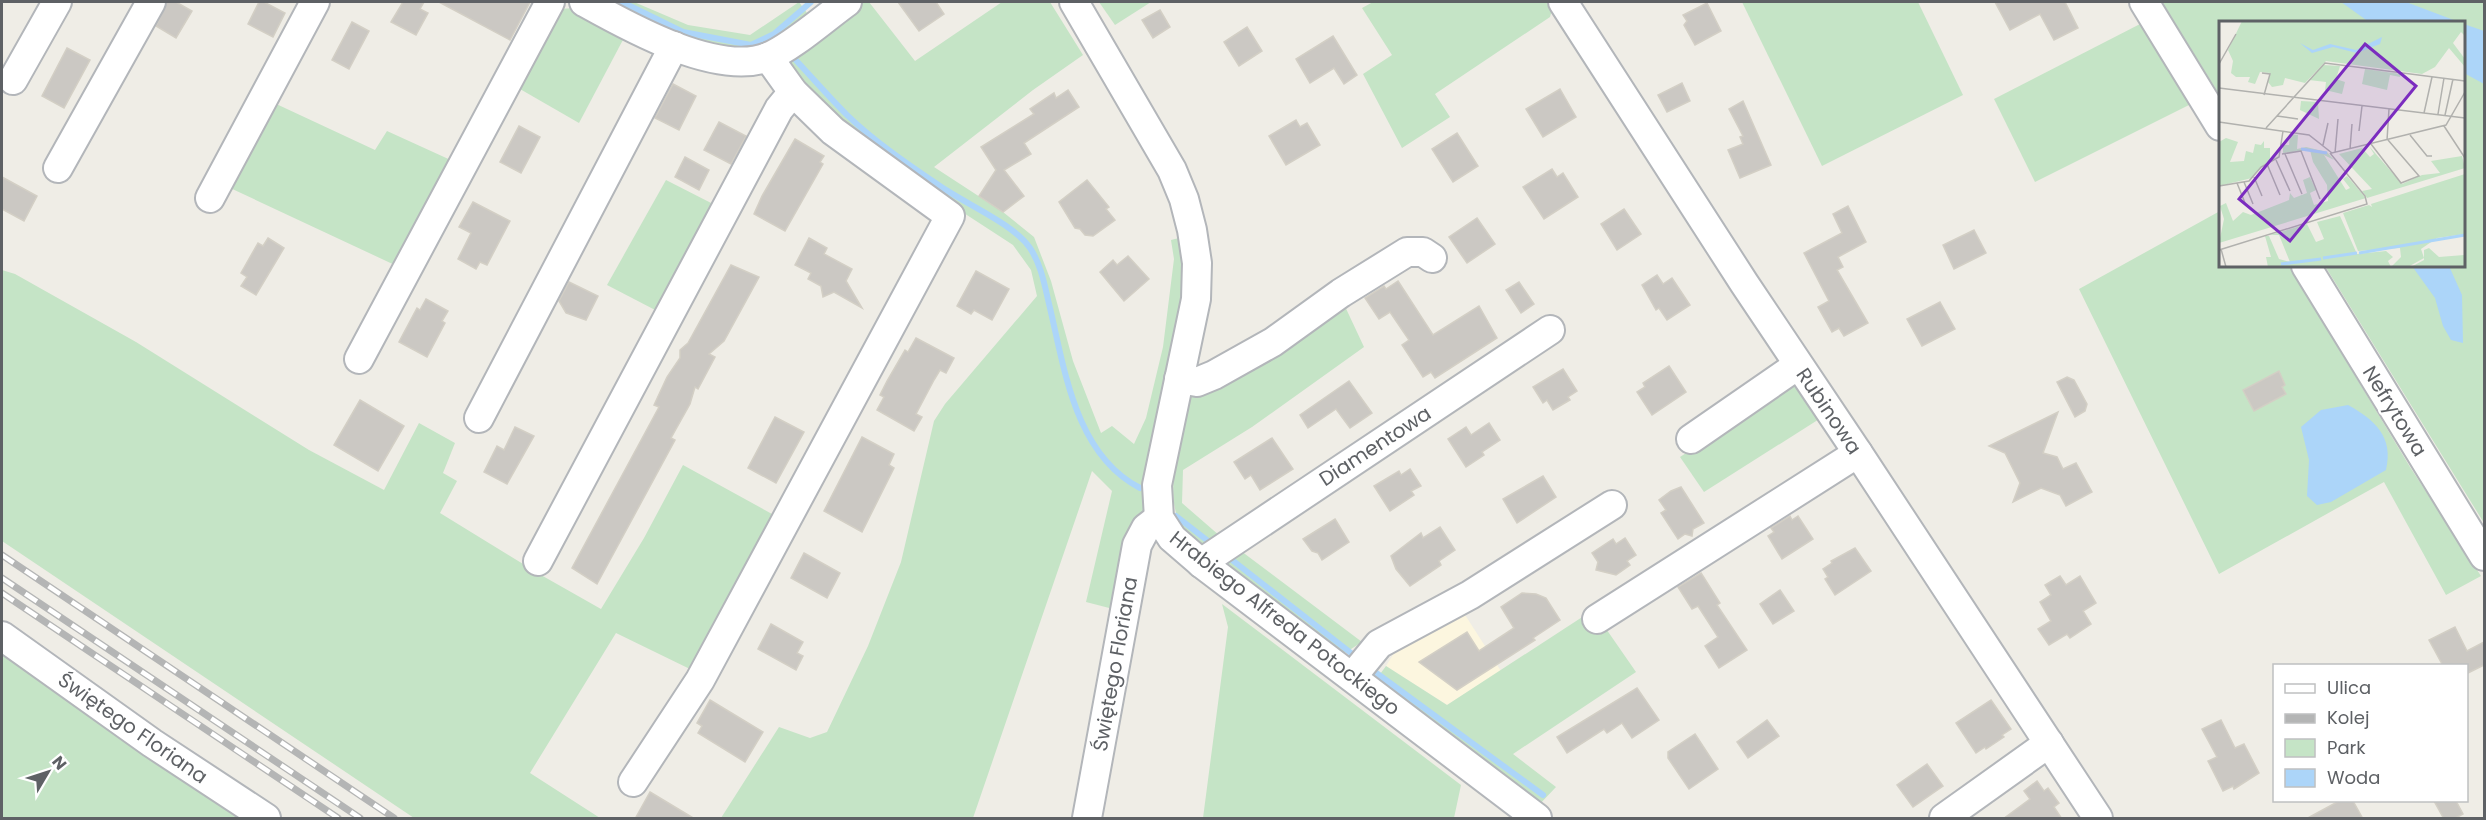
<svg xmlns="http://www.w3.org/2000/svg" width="2486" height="820" font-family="Poppins,sans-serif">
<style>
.commercial{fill:#fcf6df}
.green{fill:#c5e4c6}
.water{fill:#acd5f9}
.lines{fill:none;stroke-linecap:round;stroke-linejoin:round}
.stream{stroke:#acd5f9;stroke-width:6}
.building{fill:#cbc8c3;stroke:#d3cfc5;stroke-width:1.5}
.minor-casing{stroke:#b3b6ba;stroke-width:32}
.minor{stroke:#fff;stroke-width:28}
.rail-casing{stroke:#b4b5b5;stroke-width:7}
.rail{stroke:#fff;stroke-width:4.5;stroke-dasharray:14;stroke-linecap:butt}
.labels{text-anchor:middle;stroke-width:4.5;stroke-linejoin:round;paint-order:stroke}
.street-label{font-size:20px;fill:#5e6165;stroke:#fff}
.inset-river{fill:none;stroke:#acd5f9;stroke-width:3}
.inset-road{fill:none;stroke:#b1b1ae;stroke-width:1.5}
.view{fill:#7b2cbf;fill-opacity:0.15;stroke:#7b2cbf;stroke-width:3}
.inset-edge{fill:none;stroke:#5e6165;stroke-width:3}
</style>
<rect width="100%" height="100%" fill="#efede6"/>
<!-- commercial -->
<path class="commercial" d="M1460,607L1501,671L1447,705L1386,666L1397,648Z"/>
<!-- green -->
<g class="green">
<path d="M599,2H634L688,25L750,35L799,2L807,13L805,24L753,53L682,41Z"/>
<path d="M858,2H869L915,61L1002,2H1050L1083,55L1033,90L934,167L1003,212L1034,237L1051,281L1073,361L1101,433L1112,426L1134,444L1146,418L1163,347L1174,259L1171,240L1183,237L1189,277L1147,476L1143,515L1117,610L1086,602L1112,491L1092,471L973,818H721L779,727L810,738L827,732L868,646L901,562L934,421L945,404L1037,296L1031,270L1013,245L910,178L831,117L785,59Z"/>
<path d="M1099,2H1151L1115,25Z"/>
<path d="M1373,2H1553L1554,3L1550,17L1435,94L1450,117L1402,148L1363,74L1392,55L1362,8Z"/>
<path d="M1742,2H1918L1963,95L1822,166Z"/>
<path d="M2162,2H2484V523L2325,266H2464V22H2220V96Z"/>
<path d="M576,8L625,36L579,123L513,85L559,9Z"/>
<path d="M2142,23L2193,103L2035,182L1994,99Z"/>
<path d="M272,102L375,150L387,131L455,162L399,267L228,187Z"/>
<path d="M666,180L715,205L659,312L607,285Z"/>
<path d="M2220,211V266H2289L2410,467L2481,576L2446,595L2384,482L2219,574L2079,289Z"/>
<path d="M2,270L15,274L136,342L309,450L384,490L419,423L455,443L443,473L457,481L440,513L541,575L601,609L644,538L683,465L772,514L694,671L616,633L530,773L600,818H414L2,541Z"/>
<path d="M1342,300L1364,347L1252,427L1183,470L1182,503L1220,536L1205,546C1197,539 1187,533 1181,524C1161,493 1185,423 1192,388Z"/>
<path d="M1798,379L1824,416L1704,492L1680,457Z"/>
<path d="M1237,548L1362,642L1340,656L1251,588V583L1223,560Z"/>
<path d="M1222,604L1461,785L1454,818H1203L1228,627Z"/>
<path d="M1593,610L1636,672L1513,754L1556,787L1538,806L1375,681L1386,666L1447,705Z"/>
<path d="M2,651L247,818H2Z"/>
</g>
<!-- water -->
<g class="water">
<path d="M2341,2H2406L2459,22H2369Z"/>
<path d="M2464,24L2484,31V84L2464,73Z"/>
<path d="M2412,266H2449L2462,295L2463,343L2451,340L2443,326L2435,298Z"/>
<path d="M2348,405C2375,420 2394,437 2386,470L2331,502L2317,505L2307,496L2309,460L2301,427L2321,410Z"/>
</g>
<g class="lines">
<!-- stream -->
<g class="stream">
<path d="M622,2L683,32L751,45L774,34L811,2"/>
<path d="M791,55C810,75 828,96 847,115C874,141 906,163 937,184C963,203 1013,223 1030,248C1042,266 1045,288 1050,308C1065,372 1076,455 1140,488"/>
<path d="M1176,516L1208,541"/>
<path d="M1227,556L1351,653"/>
<path d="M1375,672L1543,795"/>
</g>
</g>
<!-- building -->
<g class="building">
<path d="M167,2H176L192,11L176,38L156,26Z"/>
<path d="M259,2H264L285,13L273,37L248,24Z"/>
<path d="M403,2H424L420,9L428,13L416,35L391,22Z"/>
<path d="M439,2H530L510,40Z"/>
<path d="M898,2H936L944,14L919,31Z"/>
<path d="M1995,2H2065L2078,28L2054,40L2040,14L2010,30Z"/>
<path d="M1707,3L1721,31L1695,45L1684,25L1687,21L1683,15Z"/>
<path d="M1160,10L1170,27L1153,38L1142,20Z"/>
<path d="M352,22L369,31L349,69L332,60Z"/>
<path d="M1247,27L1262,51L1239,66L1224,42Z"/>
<path d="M1333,36L1357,75L1344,84L1334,68L1310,83L1296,59Z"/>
<path d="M67,48L90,60L64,108L42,96Z"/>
<path d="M1682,83L1690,101L1667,112L1658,95Z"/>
<path d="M673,84L696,96L679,130L655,118Z"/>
<path d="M1560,89L1576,117L1543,137L1526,109Z"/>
<path d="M1068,90L1079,107L1024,143L1031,154L1004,170L1024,196L1003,212L979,196L996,170L981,147L1034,114L1030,109L1054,93L1056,98Z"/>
<path d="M1743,101L1771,165L1740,178L1728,150L1743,144L1740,137L1743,136L1729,109Z"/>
<path d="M1296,120L1300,127L1307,123L1320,145L1286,165L1269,136Z"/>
<path d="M719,122L746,136L731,164L704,150Z"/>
<path d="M519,126L540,137L521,173L500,162Z"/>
<path d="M1457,133L1478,166L1453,182L1432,149Z"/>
<path d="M795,139L824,156L820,162L823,164L785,231L754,214L762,196Z"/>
<path d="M685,157L709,170L699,190L675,177Z"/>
<path d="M1552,169L1557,177L1563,173L1578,197L1544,219L1523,187Z"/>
<path d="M2,177L37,196L24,221L2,209Z"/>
<path d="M1087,180L1109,207L1106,209L1115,220L1093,236L1085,235L1080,229L1075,228L1059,202Z"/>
<path d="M473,202L510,221L487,265L480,262L476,269L458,259L471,233L459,227Z"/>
<path d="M1848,206L1866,242L1838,257L1843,267L1837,270L1868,323L1844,336L1839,328L1832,332L1818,307L1829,301L1804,253L1842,233L1833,214Z"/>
<path d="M1624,209L1641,234L1617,250L1601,224Z"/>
<path d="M1477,218L1495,244L1467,263L1449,237Z"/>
<path d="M1974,230L1986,253L1954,269L1943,245Z"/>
<path d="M268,238L284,248L256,295L241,286L247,277L241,273L258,243L263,246Z"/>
<path d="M809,238L827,248L824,254L852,269L846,281L862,308L834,292L823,297L821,286L808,279L811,273L795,265Z"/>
<path d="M1128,256L1149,279L1124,301L1100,272L1113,260L1117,265Z"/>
<path d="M731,265L759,277L724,341L709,354L715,357L698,389L695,387L690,404L671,438L675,440L597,584L572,568L659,407L654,405L667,377L680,358V350L688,343Z"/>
<path d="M976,271L1009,289L992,320L974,310L971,314L957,306Z"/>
<path d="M1657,275L1663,284L1672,278L1690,305L1667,320L1659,308L1656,310L1642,285Z"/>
<path d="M1398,281L1433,335L1479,306L1497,338L1435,378L1431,372L1423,377L1402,345L1409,340L1390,312L1379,319L1365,298L1384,286L1386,289Z"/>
<path d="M569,282L598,296L586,320L566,313L559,301Z"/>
<path d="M1519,282L1534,304L1521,313L1506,290Z"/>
<path d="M426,299L448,311L442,321L445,323L427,357L399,342L417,308L420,310Z"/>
<path d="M1940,302L1955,329L1922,346L1907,319Z"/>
<path d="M916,338L954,358L946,373L940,370L934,380L916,414L922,417L914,431L877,410L884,397L880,395L887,381L905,350L908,352Z"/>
<path d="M1669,366L1686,392L1652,415L1637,392L1645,387L1643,383Z"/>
<path d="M1563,369L1577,391L1568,397L1570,400L1553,410L1547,400L1543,403L1533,387Z"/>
<path d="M2279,371L2285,385L2282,387L2286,394L2254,411L2243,390Z"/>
<path d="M2067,377L2074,380L2087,404L2085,411L2075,417L2057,382Z"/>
<path d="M1349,381L1372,413L1350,428L1336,409L1308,428L1300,415Z"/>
<path d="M360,400L404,426L378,471L334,445Z"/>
<path d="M2058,412L2043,453L2057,457L2063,469L2076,463L2092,492L2066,506L2060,495L2041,488L2013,502L2020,483L2005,453L1989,446Z"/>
<path d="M775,417L804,432L776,483L748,468Z"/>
<path d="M1489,423L1500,440L1482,452L1484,455L1466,467L1448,439L1466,427L1471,435Z"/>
<path d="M515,427L534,436L507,484L484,472L497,446L504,450Z"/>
<path d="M862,437L894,454L889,465L894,468L862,532L824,511Z"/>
<path d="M1272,438L1293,469L1260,490L1251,475L1245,479L1234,462Z"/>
<path d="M1410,469L1421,486L1411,491L1414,495L1390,511L1374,486L1399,471L1401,475Z"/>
<path d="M1543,476L1556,497L1517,523L1503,499Z"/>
<path d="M1681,487L1704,523L1693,529L1692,536L1685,534L1678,539L1661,513L1666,510L1659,500L1671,491Z"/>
<path d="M1790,516L1792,520L1798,516L1813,539L1782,559L1768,536L1774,532L1771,528Z"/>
<path d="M1335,519L1349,542L1322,560L1318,553L1312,551L1303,539Z"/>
<path d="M1440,527L1455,550L1439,561L1441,565L1410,586L1396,569L1391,556L1421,533L1423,538Z"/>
<path d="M1625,538L1636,555L1627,561L1630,565L1616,575L1596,570L1598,562L1592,553L1613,539L1616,544Z"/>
<path d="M1855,548L1871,571L1835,595L1825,579L1828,577L1823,569L1832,563L1831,561Z"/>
<path d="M804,553L840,573L827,598L791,578Z"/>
<path d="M1701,573L1720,603L1717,605L1747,650L1719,668L1705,646L1718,637L1698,606L1692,609L1678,587Z"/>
<path d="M2060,576L2066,585L2080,576L2096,603L2083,611L2091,624L2070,638L2067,634L2049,645L2038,629L2051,621L2040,602L2051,595L2045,585Z"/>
<path d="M1780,590L1794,611L1773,624L1760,604Z"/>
<path d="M1522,593L1536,594L1546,598L1560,620L1533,638L1535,640L1457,690L1419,662L1467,632L1479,651L1514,628L1501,607Z"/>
<path d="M771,624L803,642L797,653L803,656L796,670L758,649Z"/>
<path d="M2455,627L2467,651L2484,642V665L2466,674V666H2440L2442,664L2429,640Z"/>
<path d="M1637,688L1659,720L1632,738L1622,723L1607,733L1604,729L1567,753L1557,737Z"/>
<path d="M710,700L763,732L745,762L698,733L702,726L697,723Z"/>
<path d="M1991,700L2011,729L2002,735L2004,737L1986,749L1985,747L1976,753L1956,723Z"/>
<path d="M1767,720L1779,736L1748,758L1737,742Z"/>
<path d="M2221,720L2235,748L2244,744L2259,773L2234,789L2233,786L2223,791L2208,761L2217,757L2202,729Z"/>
<path d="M1695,734L1718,769L1689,789L1668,758V752Z"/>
<path d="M1927,764L1943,786L1913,807L1897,785Z"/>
<path d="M2037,781L2044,791L2048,788L2059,803L2054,807L2062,819H2003L2030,799L2024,791Z"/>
<path d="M650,792L695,819H635Z"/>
<path d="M2339,801H2353L2363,819H2306Z"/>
<path d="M2434,801H2456L2463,814L2454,819H2444Z"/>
</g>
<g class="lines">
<!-- minor casing -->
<g class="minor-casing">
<g id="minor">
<path d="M584,2C627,26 717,77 768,57C791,48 826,17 847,2"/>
<path d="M1074,2L1172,170L1184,199L1192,230L1197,263L1196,299L1157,485L1159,518L1172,538L1201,563L1537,818"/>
<path d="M1563,2L1744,283L1858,453L2098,818"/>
<path d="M2144,2L2220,126"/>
<path d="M13,80L57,2"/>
<path d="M58,168L151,2"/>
<path d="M210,198L315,2"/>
<path d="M2306,266L2484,556"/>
<path d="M359,359L550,2"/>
<path d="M1179,379L1197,382L1214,375L1273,342L1341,293L1407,252H1423L1432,258"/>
<path d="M479,418L674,46"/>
<path d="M1691,439L1798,365"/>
<path d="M538,561L779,109L793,92"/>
<path d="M1201,563L1550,330"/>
<path d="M1597,619L1858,453"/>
<path d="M2,636L152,743L266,818"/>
<path d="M1352,677L1379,644L1470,595L1612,505"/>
<path d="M633,782L700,680L950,216L833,131L793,92L768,57"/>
<path d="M1087,818L1137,545L1146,528L1159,518"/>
<path d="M1944,818L2049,743"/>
</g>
</g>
<!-- minor -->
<use href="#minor" class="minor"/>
<!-- rail casing -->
<g class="rail-casing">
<g id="rail">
<path d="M2,555L394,818"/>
<path d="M2,578L360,818"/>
<path d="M2,593L338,818"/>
</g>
</g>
<!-- rail -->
<use href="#rail" class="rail"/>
</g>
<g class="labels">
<!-- street labels -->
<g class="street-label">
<text transform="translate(1829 411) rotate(56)" y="7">Rubinowa</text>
<text transform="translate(2395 411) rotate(58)" y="7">Nefrytowa</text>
<text transform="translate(1375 446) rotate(-33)" y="7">Diamentowa</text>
<text transform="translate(1285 623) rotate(38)" y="7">Hrabiego Alfreda Potockiego</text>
<text transform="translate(1115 664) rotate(-80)" y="7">Świętego Floriana</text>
<text transform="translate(133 728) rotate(35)" y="7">Świętego Floriana</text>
</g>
</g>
<!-- overview -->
<g transform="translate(2219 21)">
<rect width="246" height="246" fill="#efede6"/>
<path d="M23,0H246V15L242,11L234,22L246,38V46L230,27L216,46L203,53L107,40L86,62L66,57L64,64L53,66L49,61L51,52L41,51L36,63L29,61L31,56H17L12,52L14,40L9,29ZM104,44L121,45L117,58L126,61L123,73L106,69L107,61L90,59ZM146,48L182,53L181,56L171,54L168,69L143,63ZM82,80L99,81L100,98L81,89ZM71,113L79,114L78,128L87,126L108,131L115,139L105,134L127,169L131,167L124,158L128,155L147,177L0,222L5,198L1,185L7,182L14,200L24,191L32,194L70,179L71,172L75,177L88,172L84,159L91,156L97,169L91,172L95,184L109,180L108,164L94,141L91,129L64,132V124H70ZM7,117L19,121L11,141L25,140L27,130L34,132L36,123L42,124L45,120V127H51V139L62,134L45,144L33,157L0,165V121ZM150,125L183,163L203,154L221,152L212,140L243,135L246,147L148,177L143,170L153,168L120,133L143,127L151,136L155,133ZM246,153V213L218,217L202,228L205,237L189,246H49L47,236H52L46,215H50L60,238L71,241L60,214H51L88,203L97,221L105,218L98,201L121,195L138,233L167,230L174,236L169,240L172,246L182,236L181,227L139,230L124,192L150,184L153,186L152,183ZM210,227L220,236L245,234L246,246H192L205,239V229Z" fill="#c5e4c6"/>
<path d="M163,16L161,23L138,32L114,26L93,32L81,22L94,29L111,23L137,29Z" fill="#acd5f9"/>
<path class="inset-river" d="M82,128L108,132M140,232L246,214M104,237L138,232M62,243L102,238"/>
<path class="inset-road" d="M0,43L17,13M43,52L51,53L45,74M0,67L246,97M205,92L213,56M219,93L225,57M226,94L234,58M58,95L79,98M0,101L90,114L113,132L227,104L246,71M225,105L246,137M47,107L106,42L246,60M140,110L143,85M191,114L208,135H213M168,119L170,88M152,123L182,162L200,155L169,119M104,124L109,102M131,128L133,103M116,132L119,98M63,133L82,130L101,178M66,133L83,173M57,139L71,170M48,143L61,174M35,156L43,175M25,161L34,183M18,162L26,182M0,165L30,160L42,146L60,136L64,110M2,228L7,246M0,229L148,183L146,175L111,132"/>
<path class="view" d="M146,23L197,65L71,220L20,178Z"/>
<rect width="246" height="246" class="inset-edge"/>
</g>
<!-- border -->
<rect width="2486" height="820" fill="none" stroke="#5e6165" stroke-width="6"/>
<!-- legend -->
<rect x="2273" y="664" width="195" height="138" fill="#ffffff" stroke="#bfc0c1" stroke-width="1.5"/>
<rect x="2285" y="684" width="30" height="9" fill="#ffffff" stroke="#bfc0c1" stroke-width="1.5"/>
<text x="2327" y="694" font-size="18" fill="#5e6165">Ulica</text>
<rect x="2285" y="714" width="30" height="9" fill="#b4b5b5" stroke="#bfc0c1" stroke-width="1.5"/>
<text x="2327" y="724" font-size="18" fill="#5e6165">Kolej</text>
<rect x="2285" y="739" width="30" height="18" fill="#c5e4c6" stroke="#bfc0c1" stroke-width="1.5"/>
<text x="2327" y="754" font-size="18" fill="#5e6165">Park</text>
<rect x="2285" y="769" width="30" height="18" fill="#acd5f9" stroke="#bfc0c1" stroke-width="1.5"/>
<text x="2327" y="784" font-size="18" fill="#5e6165">Woda</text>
<!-- north arrow -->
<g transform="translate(48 772) rotate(51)" stroke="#ffffff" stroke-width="4.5" paint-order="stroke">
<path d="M0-4.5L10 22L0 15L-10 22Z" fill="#5e6165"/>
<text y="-9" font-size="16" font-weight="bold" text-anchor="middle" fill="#5e6165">N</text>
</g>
</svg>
